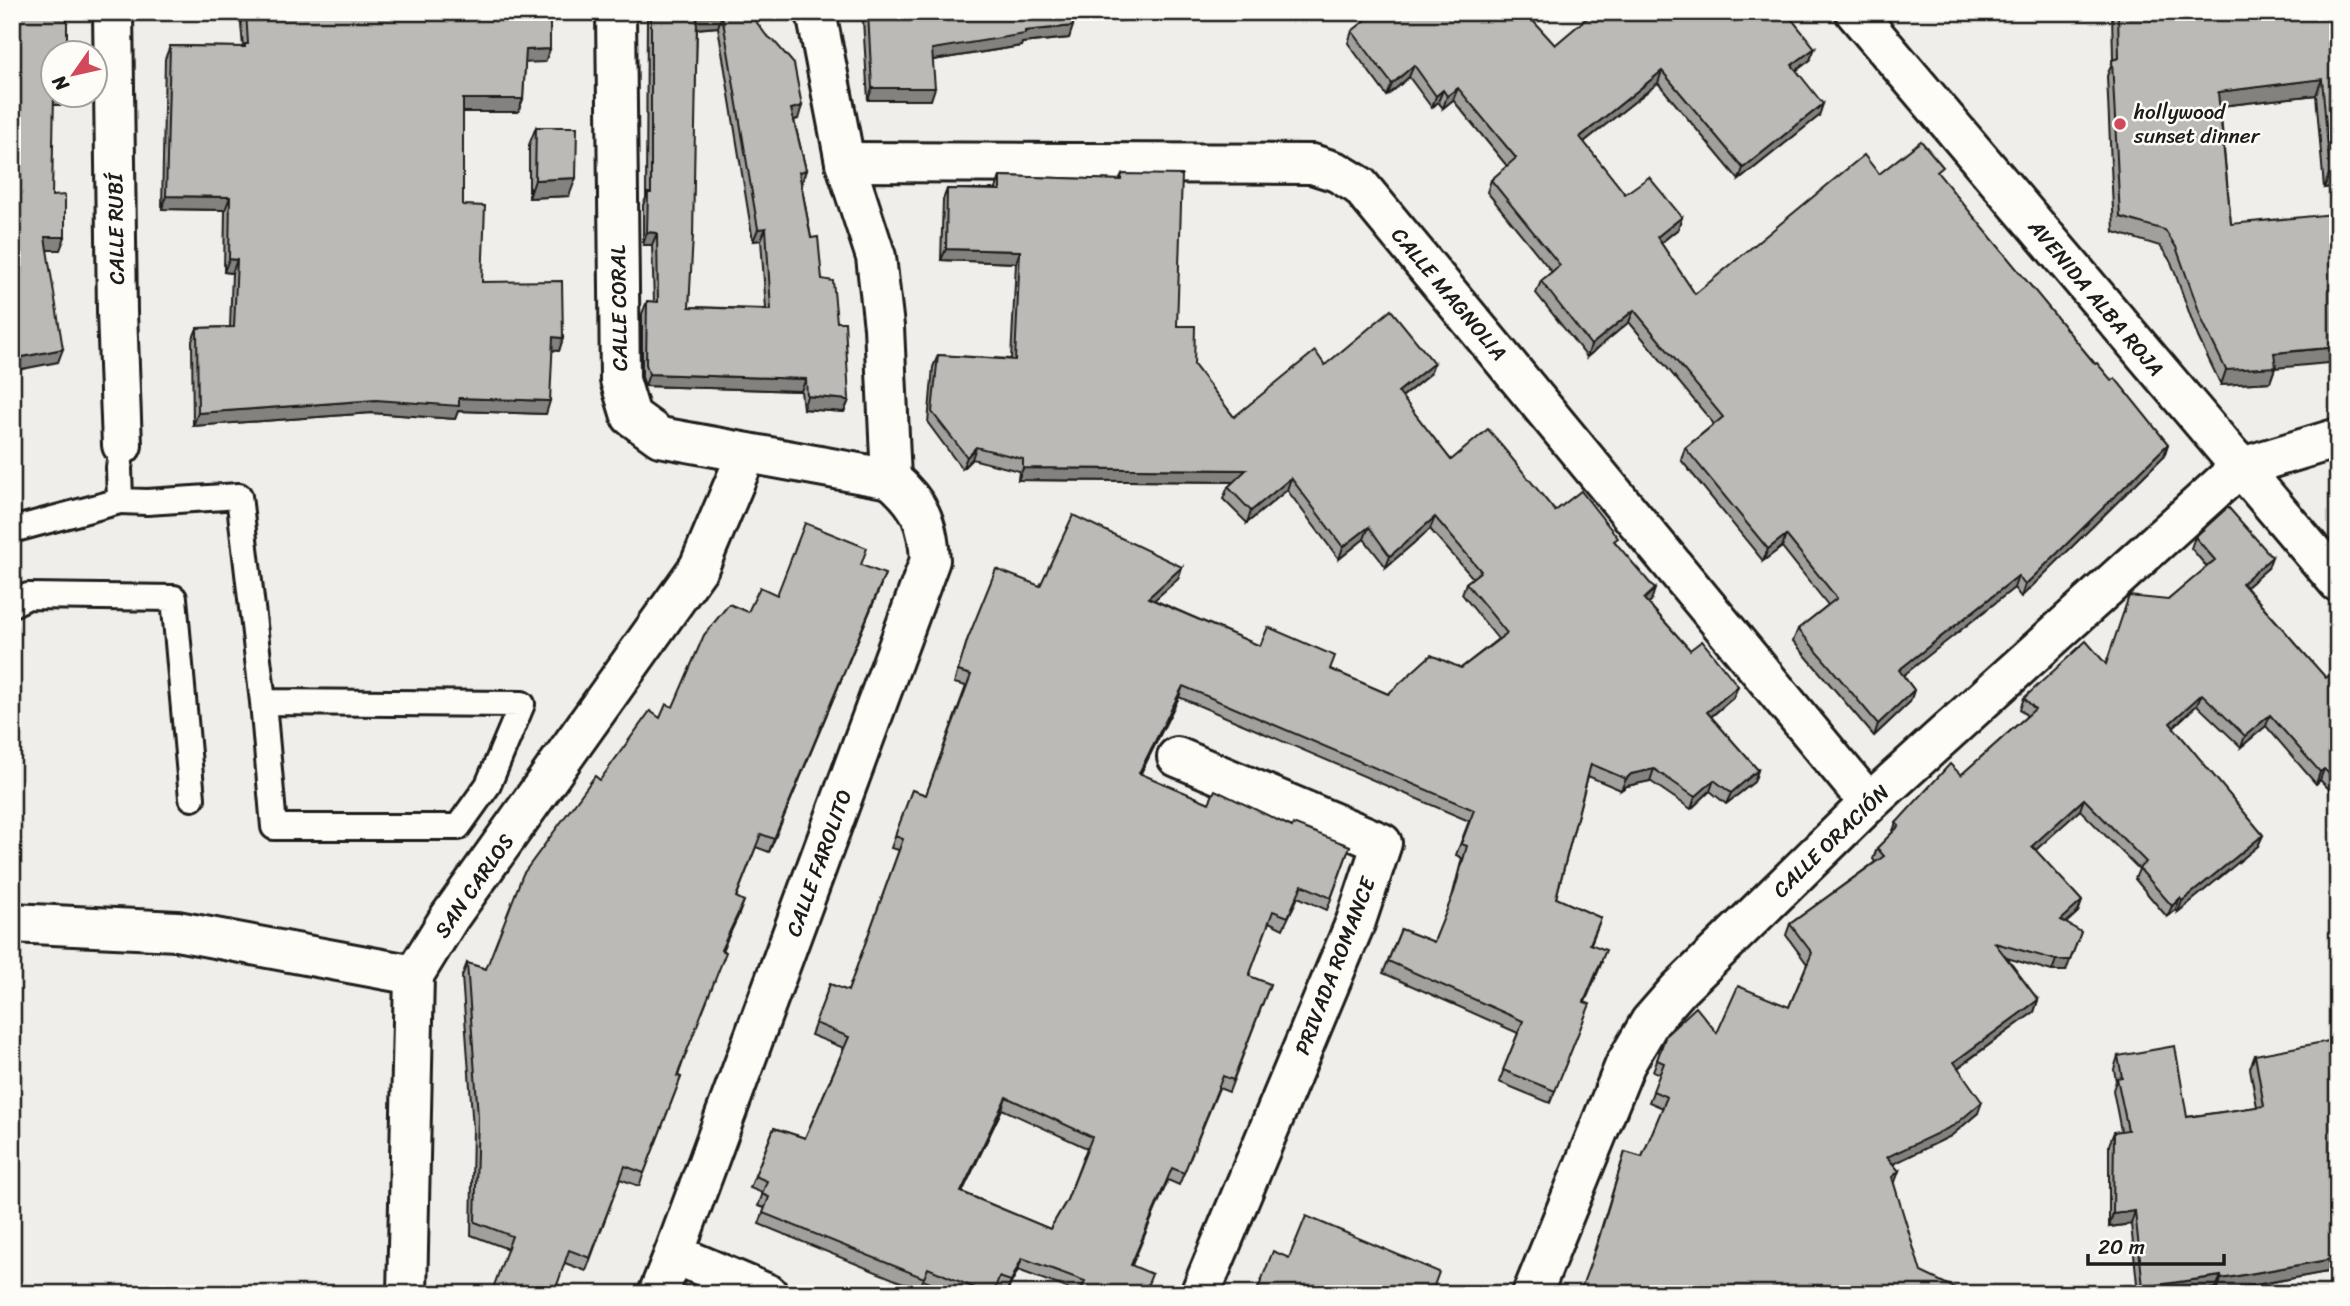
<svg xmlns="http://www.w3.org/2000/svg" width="2350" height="1306" font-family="Sriracha,sans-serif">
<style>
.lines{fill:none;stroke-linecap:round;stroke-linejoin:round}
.service-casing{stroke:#1c1c1c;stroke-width:30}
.minor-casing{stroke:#1c1c1c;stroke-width:44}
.secondary-casing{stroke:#1c1c1c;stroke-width:44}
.service{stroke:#fdfcf7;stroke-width:24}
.minor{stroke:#fdfcf7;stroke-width:38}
.secondary{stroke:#fdfcf7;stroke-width:38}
.wall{fill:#a1a09d;stroke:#1c1c1c;stroke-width:2;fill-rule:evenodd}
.shaded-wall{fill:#83827f;stroke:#1c1c1c;stroke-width:2}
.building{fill:#bbbab6;stroke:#1c1c1c;stroke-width:2;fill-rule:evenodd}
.poi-dot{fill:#d1495b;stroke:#fdfcf7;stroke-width:2.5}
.labels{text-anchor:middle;stroke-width:5;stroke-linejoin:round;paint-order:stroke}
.poi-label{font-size:21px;fill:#1c1c1c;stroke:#fdfcf7;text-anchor:start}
.street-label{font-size:21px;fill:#1c1c1c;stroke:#fdfcf7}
</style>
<rect width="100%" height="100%" fill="#f0eeea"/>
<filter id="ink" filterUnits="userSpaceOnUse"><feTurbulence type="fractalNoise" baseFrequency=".0143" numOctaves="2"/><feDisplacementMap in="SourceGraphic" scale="14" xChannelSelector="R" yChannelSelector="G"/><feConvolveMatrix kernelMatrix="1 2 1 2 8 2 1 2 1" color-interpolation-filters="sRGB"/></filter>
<g filter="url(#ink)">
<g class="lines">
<!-- service casing -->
<g class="service-casing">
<g id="service">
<path d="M122,445L119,468L120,501L147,502L239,496L263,702L274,827H458L488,785L522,704L263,702"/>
<path d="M12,530L120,501"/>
<path d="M12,604L28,596L174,598L192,798"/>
</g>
</g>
<!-- minor casing -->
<g class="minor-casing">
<g id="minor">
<path d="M113,12L117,312L122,445"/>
<path d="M616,12L620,380L631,416L660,437L891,479"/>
<path d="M816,12L845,162L876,257L884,327L891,479"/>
<path d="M845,162L1312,164L1337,172L1360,186L1869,803"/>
<path d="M1177,757L1382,843L1356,921L1200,1294"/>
<path d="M12,923L177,931L414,975"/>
<path d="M674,1254L930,560C928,523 920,504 891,479"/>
<path d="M407,1294L414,975L449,918L699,567L747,453"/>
<path d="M1532,1294L1625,1065L1650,1022L1678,990L1869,803L2239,468L2338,438"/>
</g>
</g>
<!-- secondary casing -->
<g class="secondary-casing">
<g id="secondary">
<path d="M1855,12L2338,582"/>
<path d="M658,1294L674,1254L768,1294"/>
</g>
</g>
<!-- service -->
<use href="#service" class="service"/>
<!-- minor -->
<use href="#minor" class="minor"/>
<!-- secondary -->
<use href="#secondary" class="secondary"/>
</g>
<!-- wall -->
<g class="wall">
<path d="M240,12H550V49L545,62H525L523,99L518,112H463V205L482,282L563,338L559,351L552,350L546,414L458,411L455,419L372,413L193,426L192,341L197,328L230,327L232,273L224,272L225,210L162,209L165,59L170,46L243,47Z"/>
<path d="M647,12H749L798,119L794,120L806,170L801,183L811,238L822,279L837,322L849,400L844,412L803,409L801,391L645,386L642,377V314L647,301L654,302L652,245H643V205L646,198ZM718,27L753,241L761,240L766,309L689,307L697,29Z"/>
<path d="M847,12H1169L1119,21L1073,20L1069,38L1022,43L1021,46L933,60L931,100H868L863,20L849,19Z"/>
<path d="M1178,12H1229L1180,20Z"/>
<path d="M2112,12H2338V186L2324,188L2316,95L2220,106L2231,224L2275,368L2270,382L2221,385L2198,337L2171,262L2160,246L2114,232L2107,76L2113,60Z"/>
<path d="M1352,31L1555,45L1810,60L1796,71L1819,116L1739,180L1658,83L1584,142L1625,194L1678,229L1661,243L1695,294L1879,174L1940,176L2095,364L2112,381L2168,444L2164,456L2021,597L2014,588L1903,675L1914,690L1910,702L1874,736L1793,641L1798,629L1828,605L1782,547L1763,561L1681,460L1685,448L1714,424L1629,322L1587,357L1536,293L1541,281L1552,272L1487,192L1491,180L1507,166L1453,100L1443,108L1438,102L1432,108L1409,77L1387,96L1348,43Z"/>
<path d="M536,127L569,196L529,198V145Z"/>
<path d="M1122,174L1177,326L1194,365L1234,417L1325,365L1430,374L1402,397L1451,460L1616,543L1651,601L1648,603L1690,650L1738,686L1733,698L1711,717L1758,770L1754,782L1726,804L1710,791L1691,809L1650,781L1627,786L1621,790L1588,776L1556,898L1601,918L1591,944L1602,962L1585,1002V1016L1550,1103L1499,1082L1518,1033L1383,973L1401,929L1434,942L1451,901L1462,858L1456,855L1469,821L1179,697L1140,774L1209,803L1292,827L1350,846L1327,910L1298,897L1283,929L1269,922L1249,976L1270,984L1229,1092L1219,1088L1179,1185L1168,1180L1132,1265L1080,1293L1018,1270L1006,1293L995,1289L993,1294H957L923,1280L920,1290L759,1224L765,1208L758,1206L763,1193L750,1188L774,1128L805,1138L844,1048L811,1035L830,984L848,991L899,850L891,848L912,790L926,795L966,686L954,683L968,638L1040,586L1182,567L1178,579L1154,600L1260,646L1330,669L1388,694L1461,668L1498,639L1462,594L1466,583L1473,578L1430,529L1386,567L1364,539L1339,559L1287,490L1247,523L1223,499L1228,487L1234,482L1018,480L1019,471L972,459L962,469L928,423L933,367L938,355L1011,359L1016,263L941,260L943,200L947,189H996L1000,176L1119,180ZM1002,1109L1087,1148L1067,1200L1050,1229L962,1192Z"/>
<path d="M2195,537L2268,568L2246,587L2326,678L2338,669V798L2320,780L2316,784L2266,726L2241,747L2197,705L2173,727L2263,835L2258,846L2178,912L2176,910L2167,917L2135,879L2139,869L2080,810L2035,850L2082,901L2078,912L2066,923V971H2052L2007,958L2038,1000L2034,1012L1958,1068L1978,1113L1951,1136L1893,1164L1895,1182L1592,1258L1625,1152L1642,1157L1663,1108L1649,1102L1660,1074L1653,1071L1666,1035L1717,1033L1789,1007L1807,964L1786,935L1790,924L1875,862L1873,859L1877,848L1892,833L1896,823L1961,775L2027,716L2020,709L2024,698L2106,664L2168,600L2207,567L2191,548Z"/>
<path d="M861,565L880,587L769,852L756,847L736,898L739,914L722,950L678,1076L681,1077L639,1186L620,1179L586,1271L565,1263L508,1249L471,1235L473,1129L462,976L467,963L486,969L600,780L673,707L748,612L777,595Z"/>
<path d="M2255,1055L2338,1084V1270L2217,1292L2216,1288L2178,1294H2138L2131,1224L2109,1227V1145L2114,1132L2121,1131L2113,1090L2116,1081L2114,1069L2118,1056L2187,1117L2257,1107L2250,1068Z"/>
</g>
<!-- shaded-wall -->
<g class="shaded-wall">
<path d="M852,12H866L863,20L849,19Z"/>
<path d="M1071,12H1169L1119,21L1068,20Z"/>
<path d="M1183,12H1229L1180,20Z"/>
<path d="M722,15L718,27L693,29L697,17Z"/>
<path d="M1073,26L1069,38L1022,43L1021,46L927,61L932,49L1025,31Z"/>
<path d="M1815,48L1810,60L1787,77L1792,65Z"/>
<path d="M550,49L545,62L521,63L526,50Z"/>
<path d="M1414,65L1409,77L1387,96L1392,84Z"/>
<path d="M1662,71L1658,83L1575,149L1580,137Z"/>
<path d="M2322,79L2316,95L2213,107L2218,92Z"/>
<path d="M872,88H935L931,100H868Z"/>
<path d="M1458,88L1453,100L1443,108L1447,96Z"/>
<path d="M1443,90L1438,102L1432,108L1436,96Z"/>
<path d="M53,94H66L62,105H50Z"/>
<path d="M463,99H523L518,112H458Z"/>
<path d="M1823,104L1819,116L1739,180L1743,168Z"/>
<path d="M802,106L798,119L787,122L791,109Z"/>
<path d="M806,170L802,183L795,184L799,172Z"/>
<path d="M2330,172H2338V186L2324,188Z"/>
<path d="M576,178L569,196L529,198L535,180Z"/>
<path d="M166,196L230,197L225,210L162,209Z"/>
<path d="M1682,217L1678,229L1653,249L1657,237Z"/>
<path d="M766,228L761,240L753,241L758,229Z"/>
<path d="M647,232L657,233L652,245H643Z"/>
<path d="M45,237H65L60,250H41Z"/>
<path d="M946,249L1020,251L1016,263L941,260Z"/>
<path d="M229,259L237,260L232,273L224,272Z"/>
<path d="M1634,310L1629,322L1587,357L1591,345Z"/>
<path d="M553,337L563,338L559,351L548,350Z"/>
<path d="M2338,347V362L2275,368L2270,382L2221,385L2226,370L2274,353Z"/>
<path d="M63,349L58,362L12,371V359Z"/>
<path d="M1434,363L1430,374L1393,404L1398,392Z"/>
<path d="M649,374L806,379L801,391L645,386Z"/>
<path d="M807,396L849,400L844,412L803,409Z"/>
<path d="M459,398L550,401L546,414L458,411L455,419L372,413L193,426L198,413L376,400Z"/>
<path d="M18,444L13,456H12V446Z"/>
<path d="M2168,444L2164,456L2021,597L2025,585Z"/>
<path d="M976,447L972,459L962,469L967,457Z"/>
<path d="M1023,468L1246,470L1242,482L1018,480Z"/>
<path d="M1291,478L1287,490L1247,523L1251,511Z"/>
<path d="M1435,517L1430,529L1386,567L1390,556Z"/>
<path d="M1369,527L1364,539L1339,559L1343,547Z"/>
<path d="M1786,535L1782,547L1763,561L1768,549Z"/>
<path d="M2272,557L2268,568L2238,594L2242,583Z"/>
<path d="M1182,567L1178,579L1144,609L1148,598Z"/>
<path d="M885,574L880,587L769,852L774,839Z"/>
<path d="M2018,576L2014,588L1895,682L1899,670Z"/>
<path d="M1655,589L1651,601L1640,610L1644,599Z"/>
<path d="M1183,686L1179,697L1135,785L1139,773Z"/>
<path d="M1738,686L1733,698L1702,724L1707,712Z"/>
<path d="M1914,690L1910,702L1874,736L1878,724Z"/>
<path d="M2202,694L2197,705L2166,734L2170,723Z"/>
<path d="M2270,715L2266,726L2241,747L2245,736Z"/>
<path d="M1654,769L1650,781L1627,786L1621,790L1626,779L1631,774Z"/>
<path d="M2324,769L2320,780L2316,784L2320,772Z"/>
<path d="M1758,770L1754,782L1726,804L1731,793Z"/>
<path d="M1714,780L1710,791L1691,809L1695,797Z"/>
<path d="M2084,799L2080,810L2027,858L2032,846Z"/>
<path d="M2263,835L2258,846L2178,912L2182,901Z"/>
<path d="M2180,898L2176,910L2167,917L2172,906Z"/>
<path d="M744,901L739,914L716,963L721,950Z"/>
<path d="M2082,901L2078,912L2057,931L2061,920Z"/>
<path d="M2081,932L2066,971H2052L2056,960Z"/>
<path d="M2038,1000L2034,1012L1950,1073L1954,1062Z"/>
<path d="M1006,1097L1002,1109L957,1203L961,1192Z"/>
<path d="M1982,1102L1978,1113L1951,1136L1883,1169L1887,1157Z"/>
<path d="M1899,1171L1895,1182L1888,1188L1892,1177Z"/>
<path d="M2135,1211L2131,1224L2109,1227L2113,1214Z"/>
<path d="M1022,1258L1018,1270L1006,1293L1011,1281Z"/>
<path d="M2338,1258V1270L2217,1292L2221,1279Z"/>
<path d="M2221,1276L2216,1288L2178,1294H2140L2143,1287Z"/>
</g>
<!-- building -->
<g class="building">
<path d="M12,12H67V52H52V94H54L52,196L65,195V237H45L63,349L12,359Z"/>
<path d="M246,12H550V49L526,50L523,99H463V205L485,206L482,282L562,281L563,338L553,337L550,401L459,398V406L376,400L198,413L197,328L234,327L237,260L229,259L230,197L166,196L170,46L245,47V44H248Z"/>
<path d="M651,12H749L766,35L774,41L794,64L802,106L791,109L806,170L799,172L811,238L818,237L822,279L833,281L837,322H845L849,400L807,396L806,379L649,374L646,364L647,301L658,302L657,233L647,232L648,193H651ZM722,15L758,229L766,228L771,310L689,307L693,236L697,17Z"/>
<path d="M868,12H1073V26L1025,31V34L932,49L935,88H872Z"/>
<path d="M1376,12H1525L1555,45L1594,12H1786L1815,48L1792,65L1823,104L1743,168L1662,71L1580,137L1625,194L1649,177L1682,217L1657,237L1695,294L1864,155L1879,174L1921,141L1943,167L1937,172L2095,364L2097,363L2112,381L2115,378L2168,444L2025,585L2018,576L1899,670L1914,690L1878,724L1798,629L1837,598L1786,535L1768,549L1685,448L1723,417L1634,310L1591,345L1541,281L1560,265L1491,180L1516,158L1458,88L1447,96L1443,90L1436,96L1414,65L1392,84L1352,31Z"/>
<path d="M2118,12H2338V172H2330L2322,79L2218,92L2231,224L2333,214L2338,274V347L2274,353L2276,367L2226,370L2203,322L2176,247L2165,230L2120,217L2112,60L2119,58Z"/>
<path d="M536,127H577L576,178L535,180Z"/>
<path d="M1122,174L1182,175L1177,326H1195L1194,365L1234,417L1315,351L1325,365L1391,310L1434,363L1398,392L1451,460L1488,429L1555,511L1581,491L1618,538L1614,541L1655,589L1644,599L1690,650L1702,641L1738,686L1707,712L1758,770L1731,793L1714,780L1695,797L1654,769L1631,774L1626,779L1591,764L1556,898L1601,918L1590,944L1606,950L1584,1002L1590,1004L1555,1091L1503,1070L1523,1021L1388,961L1401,929L1434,942L1454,892L1467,846L1461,844L1474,810L1183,686L1139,773L1209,803L1215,790L1292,827L1293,824L1350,846L1331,898L1302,885L1288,917L1273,911L1249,976L1270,984L1233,1080L1223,1076L1184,1173L1172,1168L1131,1265L1152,1274L1144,1294H1079L1085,1281L1022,1258L1011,1281L999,1277L993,1294H989L928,1268L924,1278L763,1213L769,1197L762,1194L767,1181L755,1176L774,1128L805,1138L849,1037L815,1023L830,984L848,991L903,839L895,836L912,790L926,795L971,675L958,671L968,638L996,569L1040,586L1073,515L1182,567L1148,598L1260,646L1268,627L1335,656L1330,669L1388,694L1431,655L1461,668L1507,633L1466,583L1481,571L1435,517L1390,556L1369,527L1343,547L1291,478L1251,511L1228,487L1246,470L1023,468V459L976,447L967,457L932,412L938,355L1015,360L1020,251L946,249L947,189L1000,190V176L1121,180ZM1006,1097L1092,1137L1067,1200L1050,1229L961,1192Z"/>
<path d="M12,425L18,444L12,446Z"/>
<path d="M2228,507L2272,557L2242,583L2326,678L2338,669V782L2324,769L2320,772L2270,715L2245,736L2202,694L2170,723L2263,835L2182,901L2180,898L2172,906L2139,868L2146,862L2084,799L2032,846L2082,901L2061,920L2081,932L2070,960H2056L1995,943L2038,1000L1954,1062L1982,1102L1955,1125L1887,1157L1899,1171L1892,1177L1921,1272L1959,1290L1957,1294H1579L1596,1248L1625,1152L1642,1157L1667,1097L1653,1091L1664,1063L1657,1060L1666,1035L1696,1007L1717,1033L1738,986L1789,1007L1812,953L1790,924L1884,856L1877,848L1899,826L1896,823L1950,764L1961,775L2035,709L2024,698L2086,641L2106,664L2129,596L2168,600L2215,560L2195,537Z"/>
<path d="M805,523L867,548L861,565L885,574L774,839L761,834L736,897L744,901L721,950L726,952L677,1076L681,1077L644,1173L625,1166L590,1258L569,1250L554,1294H491L512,1236L475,1222L478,1116L467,963L486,969L523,874L595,776L600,780L650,711L660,718L666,704L673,707L704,635L729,604L748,612L760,587L777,595Z"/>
<path d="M2329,1041L2338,1084V1258L2221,1279V1276L2143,1287L2135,1211L2113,1214L2114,1132L2128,1130L2117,1078L2122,1077L2118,1056L2175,1046L2187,1117L2264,1106L2255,1055Z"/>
<path d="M1306,1216L1439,1272L1431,1294H1256L1273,1251L1289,1258Z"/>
<path d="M12,1289L126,1291L125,1294H12Z"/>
</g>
</g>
<!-- markers -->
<circle class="poi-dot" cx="2120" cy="124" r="7"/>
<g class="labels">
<!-- poi labels -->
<g class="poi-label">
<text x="2134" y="119">hollywood<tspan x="2134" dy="24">sunset dinner</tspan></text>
</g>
<!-- street labels -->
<g class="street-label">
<text transform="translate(116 229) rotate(-91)" y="7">CALLE RUBÍ</text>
<text transform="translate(1449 294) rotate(50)" y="7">CALLE MAGNOLIA</text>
<text transform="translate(2096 298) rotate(50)" y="7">AVENIDA ALBA ROJA</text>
<text transform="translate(619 308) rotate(-91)" y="7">CALLE CORAL</text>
<text transform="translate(1831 841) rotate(-44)" y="7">CALLE ORACIÓN</text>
<text transform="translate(819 863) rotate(-70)" y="7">CALLE FAROLITO</text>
<text transform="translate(474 886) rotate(-55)" y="7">SAN CARLOS</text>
<text transform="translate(1335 966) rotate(-69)" y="7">PRIVADA ROMANCE</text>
</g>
</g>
<!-- margin -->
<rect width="2350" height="1306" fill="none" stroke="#fdfcf7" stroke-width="42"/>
<rect x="21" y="21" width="2308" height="1264" fill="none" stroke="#1c1c1c" stroke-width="2.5" filter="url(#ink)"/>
<!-- north arrow -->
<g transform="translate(74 74) rotate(236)"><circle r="33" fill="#fdfcf7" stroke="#a3a29f" stroke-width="2"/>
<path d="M0-5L12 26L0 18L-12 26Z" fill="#d1495b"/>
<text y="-10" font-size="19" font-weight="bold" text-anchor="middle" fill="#1c1c1c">N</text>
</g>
<!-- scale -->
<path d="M2088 1254v10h136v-10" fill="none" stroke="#1c1c1c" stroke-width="3.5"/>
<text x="2098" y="1254" font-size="21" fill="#1c1c1c" stroke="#fdfcf7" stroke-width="5" paint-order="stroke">20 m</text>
</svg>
